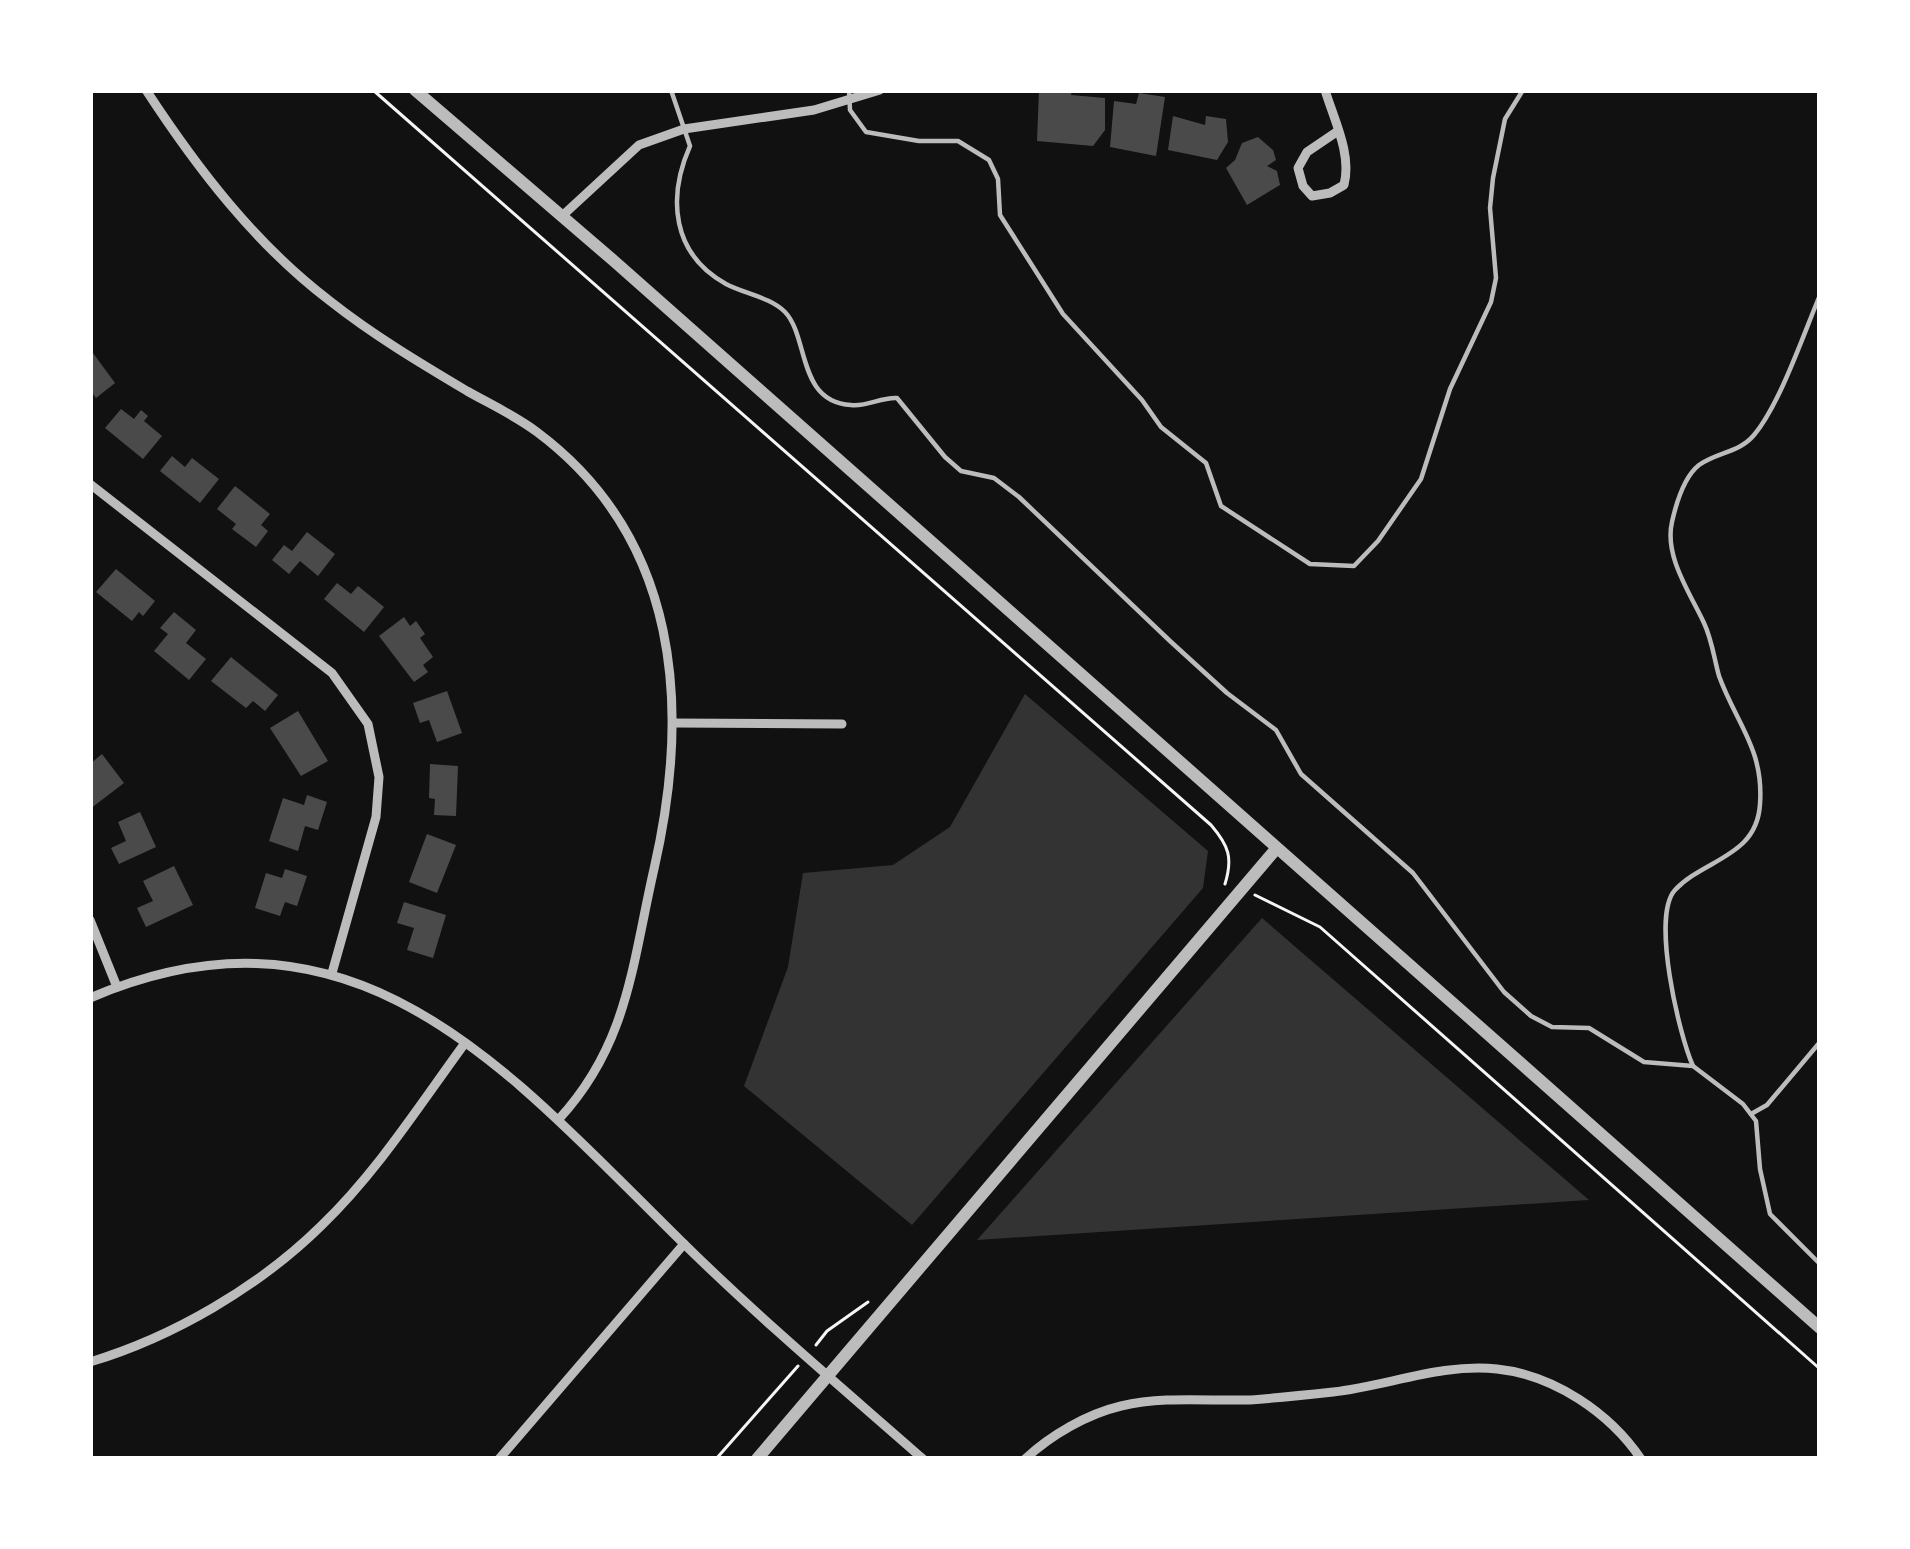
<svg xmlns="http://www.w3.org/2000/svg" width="1910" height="1549" font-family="'Source Sans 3',sans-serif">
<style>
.water{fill:#333}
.building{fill:#4a4a4a}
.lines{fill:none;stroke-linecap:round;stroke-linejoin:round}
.path{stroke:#f5f5f5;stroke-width:3}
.service{stroke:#bcbcbc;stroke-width:4.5}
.minor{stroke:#bcbcbc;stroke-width:9}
.tertiary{stroke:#bcbcbc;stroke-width:12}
</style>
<rect width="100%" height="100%" fill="#111"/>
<!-- water -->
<g class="water">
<path d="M1025,694L1208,851L1203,888L912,1225L744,1086L788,967L803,873L893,865L950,827Z"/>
<path d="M1262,918L1589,1200L977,1240Z"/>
</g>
<!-- building -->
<g class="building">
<path d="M1039,90L1072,91L1071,95L1105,98V130L1093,146L1037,141Z"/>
<path d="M1139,93L1165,97L1156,156L1110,147L1114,101L1136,104Z"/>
<path d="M1173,116L1205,125L1206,116L1226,119L1228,142L1217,160L1168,150Z"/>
<path d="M1258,137L1273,150L1276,160L1267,166L1277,171L1280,185L1247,205L1226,168L1235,160L1242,143Z"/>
<path d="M93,353L115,383L96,398L90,390Z"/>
<path d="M121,409L134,419L141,410L148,416L144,421L162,436L143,459L105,428Z"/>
<path d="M172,456L185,467L192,458L219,479L200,503L160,471Z"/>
<path d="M235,486L270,514L261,525L268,531L256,547L232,529L236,524L217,509Z"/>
<path d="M307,532L335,554L318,576L300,561L289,574L272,560L284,545L292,551Z"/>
<path d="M116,569L155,601L143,616L139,612L132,621L96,592Z"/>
<path d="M337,583L351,594L358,586L384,607L364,632L324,599Z"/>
<path d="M174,612L196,630L186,643L206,659L189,680L154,651L168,634L160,628Z"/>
<path d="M404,617L410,626L416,621L425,634L420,638L433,657L423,665L428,672L414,682L379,636Z"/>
<path d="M231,657L278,695L265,711L253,701L246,708L211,681Z"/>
<path d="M447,691L462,733L437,742L429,720L420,723L413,703Z"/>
<path d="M298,711L328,761L301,776L270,728Z"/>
<path d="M102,754L124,783L90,809V764Z"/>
<path d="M430,764L458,766L456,816L434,815L435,799L429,798Z"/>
<path d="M307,795L327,802L318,830L305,826L298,851L269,841L283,798L304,805Z"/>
<path d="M140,812L156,847L119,864L111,848L126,841L118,822Z"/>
<path d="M427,834L456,845L437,893L409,882Z"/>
<path d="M174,866L193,905L146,927L137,908L153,901L143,881Z"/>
<path d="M285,869L307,876L297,906L285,902L280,916L255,908L266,873L282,878Z"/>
<path d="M404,902L446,915L433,958L407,950L414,928L397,923Z"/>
</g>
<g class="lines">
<!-- path -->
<g class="path">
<path d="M373,90L1211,825C1229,846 1233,858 1225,884"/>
<path d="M1255,895L1320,927L1820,1369"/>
<path d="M816,1345L827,1331L868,1302"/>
<path d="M716,1459L798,1366"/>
</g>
<!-- service -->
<g class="service">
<path d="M671,90L690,146C667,198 672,254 726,284C745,294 770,297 785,312C809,337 797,402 851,405C867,407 881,397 897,398L945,457L961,471L994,478L1019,497L1170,641L1227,693L1276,730L1301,774L1413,873L1504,992L1531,1016L1552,1027L1589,1028L1644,1062L1693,1066L1743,1104L1756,1121L1760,1169L1770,1214L1820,1264"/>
<path d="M849,90L850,110L866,132L919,141H958L989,160L998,179L1000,215L1063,314L1142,400L1161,427L1206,463L1221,506L1310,564L1354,566L1378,541L1421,479L1450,389L1491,302L1496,278L1490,208L1493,178L1505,119L1523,90"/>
<path d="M1693,1066C1679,1035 1651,916 1675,890C1704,859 1757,857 1760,804C1764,749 1736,723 1719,676C1714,658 1712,640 1704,623C1690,593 1664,556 1672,522C1676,504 1684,477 1699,465C1717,452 1739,453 1754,435C1780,404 1804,333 1820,295"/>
<path d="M1751,1114L1767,1105L1820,1042"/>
</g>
<!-- minor -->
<g class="minor">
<path d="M146,90C197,168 255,244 330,301C373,335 420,363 467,391C490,404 516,416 537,432C680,539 691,708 654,869C632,965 628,1044 559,1119"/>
<path d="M1325,90C1334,120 1352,154 1344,185L1330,193L1312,196L1303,186L1298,168L1307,152L1338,131"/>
<path d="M561,217L639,145L684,129L814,110L880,90"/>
<path d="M90,484L332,673L368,724L379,777L376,817L332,973"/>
<path d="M674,723L842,724"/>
<path d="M90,920L117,987"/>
<path d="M90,998C355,885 507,1070 680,1240C758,1317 841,1387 923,1459"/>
<path d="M90,1362C173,1337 259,1287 321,1226C377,1172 419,1106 465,1043"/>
<path d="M499,1459L684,1244"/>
<path d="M1025,1459C1051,1435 1087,1414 1121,1406C1164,1396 1206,1401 1250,1400C1277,1398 1305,1395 1333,1392C1387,1386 1442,1363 1497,1369C1554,1375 1610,1413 1641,1459"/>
</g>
<!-- tertiary -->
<g class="tertiary">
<path d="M415,90L614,261L1820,1328"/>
<path d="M757,1459L1276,849"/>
</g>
</g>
<!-- border -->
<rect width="1910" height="1549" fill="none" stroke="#ffffff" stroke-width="186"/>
</svg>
